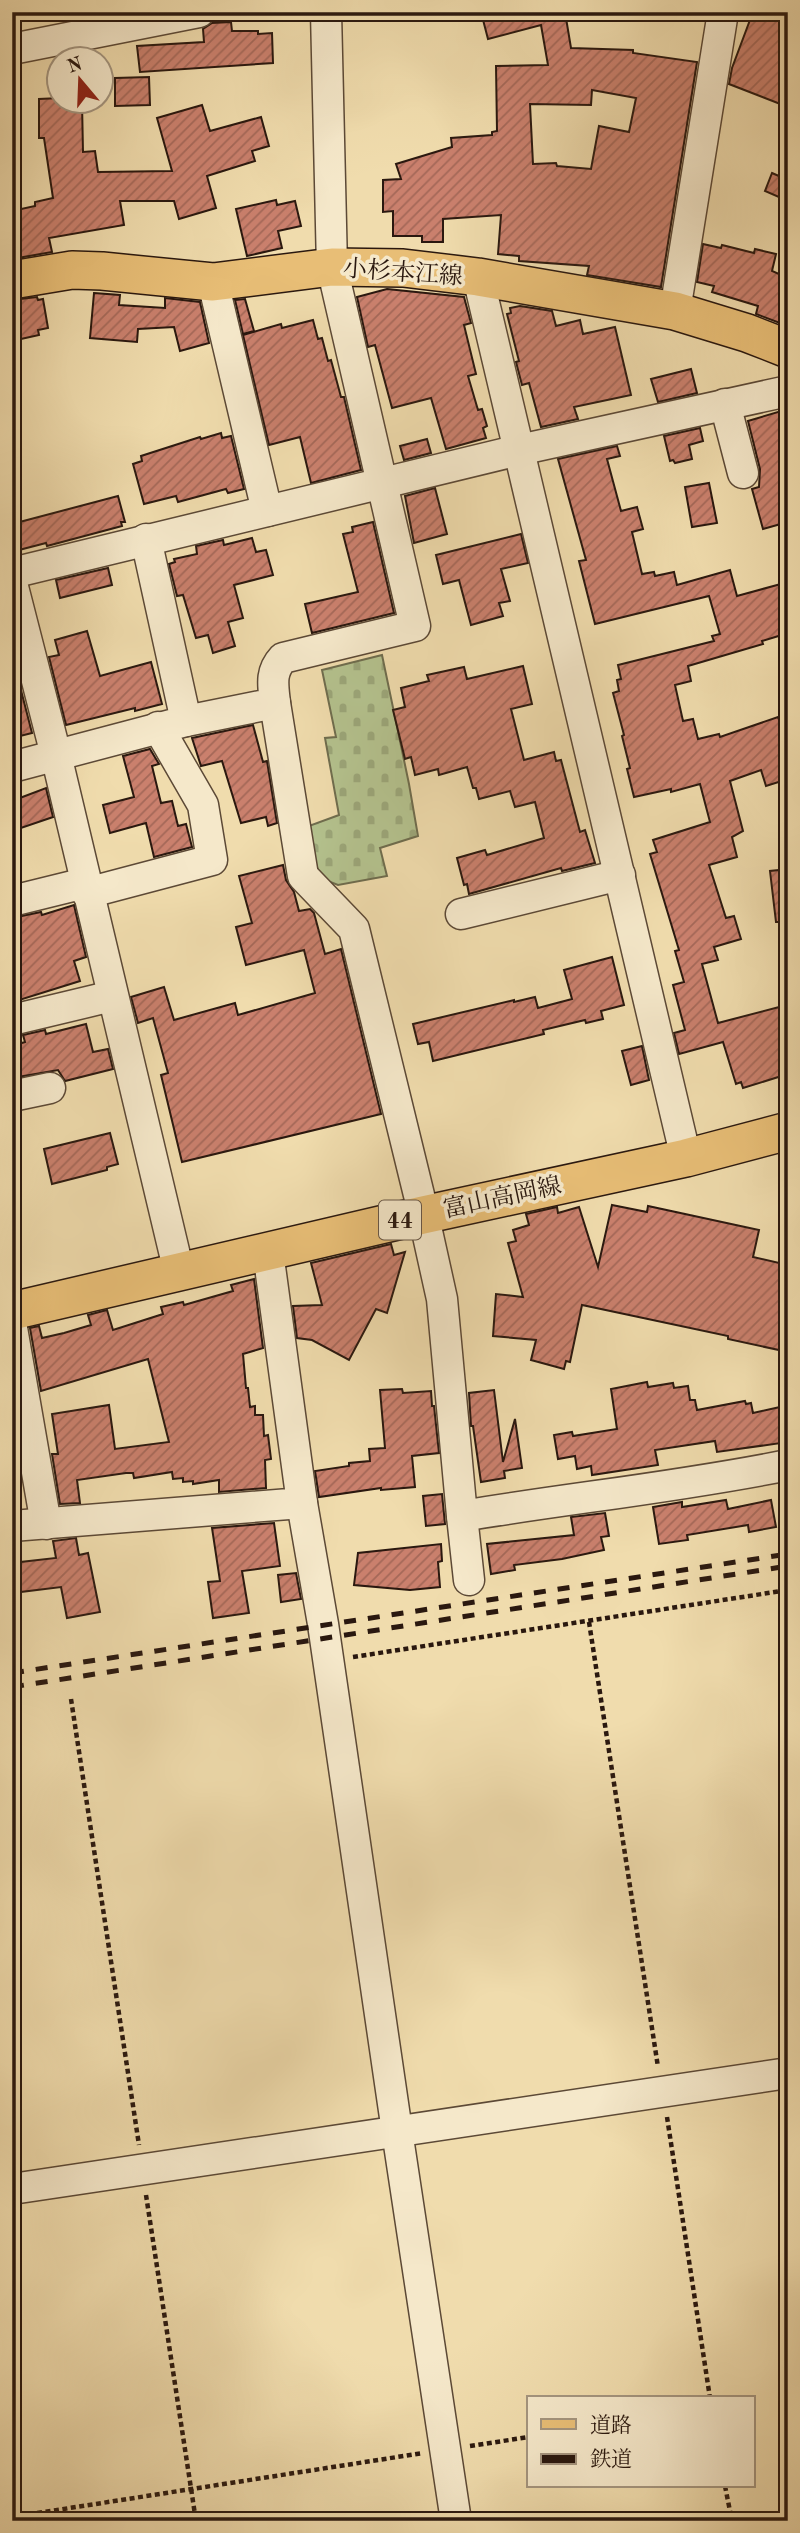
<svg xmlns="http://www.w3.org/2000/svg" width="800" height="2533" font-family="'Old Standard TT','Noto Serif JP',serif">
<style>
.cemetery{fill:url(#cemetery-stones);stroke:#6f6d4e;stroke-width:2}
.building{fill:url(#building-hatch);stroke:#2a180f;stroke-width:2;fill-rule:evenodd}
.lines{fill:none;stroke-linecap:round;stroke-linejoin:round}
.minor-casing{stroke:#5c4936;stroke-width:33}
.major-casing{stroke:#2a180f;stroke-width:40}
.path{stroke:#2a180f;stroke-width:4.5;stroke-dasharray:5 3.5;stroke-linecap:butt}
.minor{stroke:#f5e8ca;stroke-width:30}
.major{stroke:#e8be76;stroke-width:37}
.rail{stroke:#2a180f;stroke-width:5;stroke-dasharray:12 12;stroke-linecap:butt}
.labels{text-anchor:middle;stroke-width:7;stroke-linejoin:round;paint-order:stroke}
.shield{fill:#f5e8ca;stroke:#675647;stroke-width:2}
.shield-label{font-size:23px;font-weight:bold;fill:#2a180f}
.street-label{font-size:24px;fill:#2a180f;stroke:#f5e8ca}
</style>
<defs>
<pattern id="cemetery-stones" width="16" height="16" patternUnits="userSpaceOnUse" patternTransform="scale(1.75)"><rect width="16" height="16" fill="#b4c28e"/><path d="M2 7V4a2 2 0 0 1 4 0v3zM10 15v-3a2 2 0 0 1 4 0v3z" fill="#9ba679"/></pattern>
<pattern id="building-hatch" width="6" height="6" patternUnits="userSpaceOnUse" patternTransform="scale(1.75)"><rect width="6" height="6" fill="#ca806d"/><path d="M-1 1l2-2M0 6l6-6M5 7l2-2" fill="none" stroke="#a46858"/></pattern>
</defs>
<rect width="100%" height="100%" fill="#f0dcad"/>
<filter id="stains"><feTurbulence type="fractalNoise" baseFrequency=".00286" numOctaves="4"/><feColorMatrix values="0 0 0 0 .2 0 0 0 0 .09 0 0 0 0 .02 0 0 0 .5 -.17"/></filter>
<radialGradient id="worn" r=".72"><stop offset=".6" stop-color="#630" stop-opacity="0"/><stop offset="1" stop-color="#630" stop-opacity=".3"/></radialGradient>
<!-- cemetery -->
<path class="cemetery" d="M382,655L409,784L418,836L380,848L387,876L338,885L320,878L306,827L339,815L325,738L336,737L322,670Z"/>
<!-- building -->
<g class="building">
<path d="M481,12H565L571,48L633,50V53L697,62L661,287L587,275L589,266L519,261V256L498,254L501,215L443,219V242H422V236H393V211L383,212V180L401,179L396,164L452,147L451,138L492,135V132L497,131L496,66L548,65L541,25L488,39ZM592,90L636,98L629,132L599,126L591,169L557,166L556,163L533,164L530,104L591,105Z"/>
<path d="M753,12H788V107L729,84L732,68Z"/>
<path d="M231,22L232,31H258V34L272,33L273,63L140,72L137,46L204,42L203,29L212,23Z"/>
<path d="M149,77L150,105L115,106V78Z"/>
<path d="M60,98V102H82L83,152L95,151L98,172L172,171L157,118L202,105L210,131L261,117L269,146L252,151L255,161L207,176L216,208L179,219L174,201H120L124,225L49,238L52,252L12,259V211L35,206V202L53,198L44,138H39V99Z"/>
<path d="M772,173L788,180V201L765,191Z"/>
<path d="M276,200L277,205L295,201L301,226L278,231L282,248L247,256L236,209Z"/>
<path d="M703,244L721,248L722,245L754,253L755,249L776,254L772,271L788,278V326L756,314L758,306L712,292L714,286L697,282Z"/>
<path d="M387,289L464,297L471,323L464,325L476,374L468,376L478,410L482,409L487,426L483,428L486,438L446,449L431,398L392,408L375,345L368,347L357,297Z"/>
<path d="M94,293L120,295L119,305L165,308V298L200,302L209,343L180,351L174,327L138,329L137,342L90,338Z"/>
<path d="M37,297L38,300L43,299L48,328L38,330L39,335L12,341V300Z"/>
<path d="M245,299L254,331L243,334L235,300Z"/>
<path d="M520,306L552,311L556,326L580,320L583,334L615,327L631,395L574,407L578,419L541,427L529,383L522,385L516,362L519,361L507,314L511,313L510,308Z"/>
<path d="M313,320L318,339L322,338L328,361L331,360L341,397H344L361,470L311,483L300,437L269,445L243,335L281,324L282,328Z"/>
<path d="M691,369L697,393L658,402L651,379Z"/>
<path d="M788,409V522L763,529L752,489L759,487L760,469L748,421Z"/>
<path d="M700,428L703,441L689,445L692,459L675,463L673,460L670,461L664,436Z"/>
<path d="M221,433L222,438L231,436L244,489L228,493L226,489L178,502L176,496L144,504L133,464L142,461L141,456L200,437L201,439Z"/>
<path d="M427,439L431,453L404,460L400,446Z"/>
<path d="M617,446L620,456L607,459L621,511L637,507L643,529L632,532L642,574L654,572L655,576L674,572L677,585L730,570L737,596L788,582V617L781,619L785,634L762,641L763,644L688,666L691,681L675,685L683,721L693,719L698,739L719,734L720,737L778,717L788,745V779L766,786L761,770L730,781L743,831L732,837L737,857L709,865L726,918L734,916L741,939L714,947L718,960L702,964L718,1023L783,1006L788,1024V1074L743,1088L741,1082L736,1084L723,1042L679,1054L674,1033L685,1030L673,985L684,982L675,951L679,950L650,854L657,852L653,840L710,822L700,784L671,792V789L634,797L627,769L630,768L622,736L624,735L613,693L619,691L617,680L621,679L618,665L714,641L712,636L720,634L709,596L595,624L579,561L586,560L558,459Z"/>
<path d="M709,483L717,523L692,527L685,487Z"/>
<path d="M435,488L447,534L414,543L405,496Z"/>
<path d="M118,496L125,522H121L122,526L47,546L46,543L19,550L12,524Z"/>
<path d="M373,522L394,613L312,633L305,604L358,592L343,534L353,532L352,527Z"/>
<path d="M521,534L528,563L501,569L510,601L499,603L503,616L471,625L459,580L443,584L436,555Z"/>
<path d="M252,538L256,552L266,550L273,575L234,585L243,618L228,622L235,646L213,653L208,635L196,638L183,595L177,596L169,564L175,562L174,559L197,554L196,546L223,540L224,545Z"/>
<path d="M108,568L112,585L60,598L56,580Z"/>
<path d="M87,631L100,676L151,662L162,704L135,711V708L66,725L49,657L59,655L55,640Z"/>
<path d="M523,666L532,704L511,709L524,760L554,752L556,761L561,760L580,832L585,830L595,863L562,871L561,868L469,894L467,884L464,885L457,858L485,850L487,855L544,838L535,802L515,807L510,791L479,799L476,788H473L467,767L439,775L438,769L415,775L411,757L405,759L393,710L405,707L401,688L429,681L427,675L464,667L467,679Z"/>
<path d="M15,667L32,733L12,738V668Z"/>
<path d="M253,725L263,762L267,761L277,823L268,826L266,817L241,823L222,761L201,766L192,738Z"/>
<path d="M150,749L159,764L152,766L161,803L172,801L178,826L186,824L192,847L154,857L146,823L110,833L103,805L134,797L123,756Z"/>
<path d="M46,788L53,817L18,829L12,801Z"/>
<path d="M283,865L286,880L294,892L299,911L310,909L314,913L325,954L341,949L381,1114L182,1162L161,1075L168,1073L153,1018L138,1023L131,997L164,987L174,1020L235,1003L238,1015L315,993L304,950L246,965L236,927L252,923L239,876Z"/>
<path d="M788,869V922H776L770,871Z"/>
<path d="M74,905L86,957L74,961L80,981L13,1002L12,918L41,912L42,915Z"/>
<path d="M612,957L624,1005L601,1011L603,1019L586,1023L585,1020L543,1030L544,1034L433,1061L429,1042L418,1044L413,1024L514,1000V1002L535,997L538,1008L572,999L564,970Z"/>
<path d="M86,1024L93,1052L108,1049L113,1069L65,1081L58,1070L12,1078V1046L25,1042L23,1035L45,1030L46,1034Z"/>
<path d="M642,1046L649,1080L631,1085L622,1051Z"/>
<path d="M110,1133L118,1164L107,1167V1170L52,1184L44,1149Z"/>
<path d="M612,1205L647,1212L648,1206L759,1230L753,1257L788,1265V1352L728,1339V1336L582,1305L570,1362L566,1361L564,1369L531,1360L536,1340L493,1336L496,1294L523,1297L508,1243L516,1241L513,1230L529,1225L526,1214L557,1207L558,1213L579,1207L598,1267Z"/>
<path d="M391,1244L394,1255L405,1252L387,1313L376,1309L349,1360L312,1340L297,1338L293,1306L322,1305L311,1263Z"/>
<path d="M254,1279L263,1348L243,1354L246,1388H248L250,1407L255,1406V1415H263L264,1436L268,1435L271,1459L265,1460L266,1488L219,1492V1480L193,1484V1481L183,1482V1478L173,1479L172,1472L134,1478L133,1473H126L77,1480L80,1503L60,1504L52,1454H58L52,1414L109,1405L115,1449L169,1442L148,1359L41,1391L30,1328L39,1326L42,1338L64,1333L91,1325L88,1315L107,1310L113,1330L163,1314L161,1307L183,1302L184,1305L233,1291L231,1285Z"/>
<path d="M647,1382L648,1387L673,1383L674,1388L688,1386L690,1400H695L697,1410L745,1401L746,1404L751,1403L753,1413L780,1407L781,1414L788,1412V1442L717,1452L715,1441L655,1450L658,1465L592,1475L591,1466L577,1469L575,1456L558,1459L554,1435L572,1432L573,1436L617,1429L611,1389Z"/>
<path d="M402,1389L403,1393L431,1391L432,1406H434L439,1453L412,1456L415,1487L381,1490V1488L319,1497L315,1471L349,1466V1463L370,1461L369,1449L385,1448L380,1390Z"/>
<path d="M494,1390L503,1462L515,1419L522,1468L504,1471L505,1478L481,1482L473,1426H471L469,1393Z"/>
<path d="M442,1494L445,1524L426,1526L423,1496Z"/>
<path d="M726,1500L728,1509L771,1500L776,1527L749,1532L748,1525L687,1535L688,1540L659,1544L653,1507L682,1502V1507Z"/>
<path d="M605,1513L609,1536L601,1537L604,1550L562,1559L514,1565L515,1570L491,1574L487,1544L574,1535L571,1517Z"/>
<path d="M274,1523L280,1566L242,1571L249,1613L213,1618L208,1582L220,1581L212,1528Z"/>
<path d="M76,1538L79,1555L88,1553L100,1612L67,1618L61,1587L12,1593V1563L56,1558L53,1541Z"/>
<path d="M441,1544L442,1561L438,1562L440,1587L410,1590L354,1585L358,1553Z"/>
<path d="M296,1573L301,1599L281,1602L278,1575Z"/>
</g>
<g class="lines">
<!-- minor casing -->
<g class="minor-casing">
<g id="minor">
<path d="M12,49L199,12"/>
<path d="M478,277L686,1158"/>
<path d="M213,282L267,511"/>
<path d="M675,311L723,12"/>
<path d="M725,404L743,473"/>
<path d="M12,573L519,450L788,391"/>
<path d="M12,583L56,755L179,1272"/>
<path d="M275,703L303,876L354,929L419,1195L442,1299L462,1516C570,1498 680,1487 788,1465"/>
<path d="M186,721L275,703C273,685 270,672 283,658L415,626L332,267L326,12"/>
<path d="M12,767L186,721L146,539"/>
<path d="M87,893L212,860L203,805L158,727"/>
<path d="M12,901L85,883"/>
<path d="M461,914L620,875"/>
<path d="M12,1020L112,996"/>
<path d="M12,1096L50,1088"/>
<path d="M12,1328L46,1524"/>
<path d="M302,1503L323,1624L397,2131L456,2521"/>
<path d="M462,1516L469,1580"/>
<path d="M12,1526L302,1503L268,1252"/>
<path d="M12,2189L788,2073"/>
</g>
</g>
<!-- major casing -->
<g class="major-casing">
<g id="major">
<path d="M12,280L72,270L102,271L213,282L332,267L403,268L478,277L675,311L747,333L788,349"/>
<path d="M12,1311L423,1215L686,1158L788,1131"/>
</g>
</g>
<!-- path -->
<g class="path">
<path d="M589,1622L658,2067"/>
<path d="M353,1657L788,1590"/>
<path d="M71,1699L139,2145"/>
<path d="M667,2117L710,2398"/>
<path d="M146,2195L196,2521"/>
<path d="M470,2446L529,2437"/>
<path d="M725,2486L732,2521"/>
<path d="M12,2517L423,2453"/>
</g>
<!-- minor -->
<use href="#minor" class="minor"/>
<!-- major -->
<use href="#major" class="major"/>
<!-- rail -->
<g class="rail">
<path d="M12,1673L788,1554"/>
<path d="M12,1687L788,1566"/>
</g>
</g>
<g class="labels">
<!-- shield labels -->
<rect class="shield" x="379" y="1200.5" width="42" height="39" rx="5"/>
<g class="shield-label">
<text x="400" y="1228">44</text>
</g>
<!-- street labels -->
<g class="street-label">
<text transform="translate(403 272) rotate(4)" y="8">小杉本江線</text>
<text transform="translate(502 1197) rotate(-12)" y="8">富山高岡線</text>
</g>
</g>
<!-- margin -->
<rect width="800" height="2533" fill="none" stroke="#f0dcad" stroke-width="42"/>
<rect x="14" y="14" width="772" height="2505" fill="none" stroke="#2a180f" stroke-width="3.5"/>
<rect x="21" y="21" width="758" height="2491" fill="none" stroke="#2a180f" stroke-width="2"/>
<!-- legend -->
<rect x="527" y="2396" width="228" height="91" fill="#f5e8ca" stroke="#a4957f" stroke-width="2"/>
<rect x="541" y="2419" width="35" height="10" fill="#e8be76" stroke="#a4957f" stroke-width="2"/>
<text x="590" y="2432" font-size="21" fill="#2a180f">道路</text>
<rect x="541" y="2454" width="35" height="10" fill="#2a180f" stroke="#a4957f" stroke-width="2"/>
<text x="590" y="2466" font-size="21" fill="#2a180f">鉄道</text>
<!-- north arrow -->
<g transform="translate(80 80) rotate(341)"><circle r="33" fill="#f5e8ca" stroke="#a4957f" stroke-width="2"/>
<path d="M0-5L12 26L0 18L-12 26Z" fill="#8f2418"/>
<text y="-10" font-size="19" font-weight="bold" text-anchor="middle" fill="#2a180f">N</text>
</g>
<rect width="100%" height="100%" filter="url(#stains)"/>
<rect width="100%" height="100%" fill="url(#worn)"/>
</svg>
